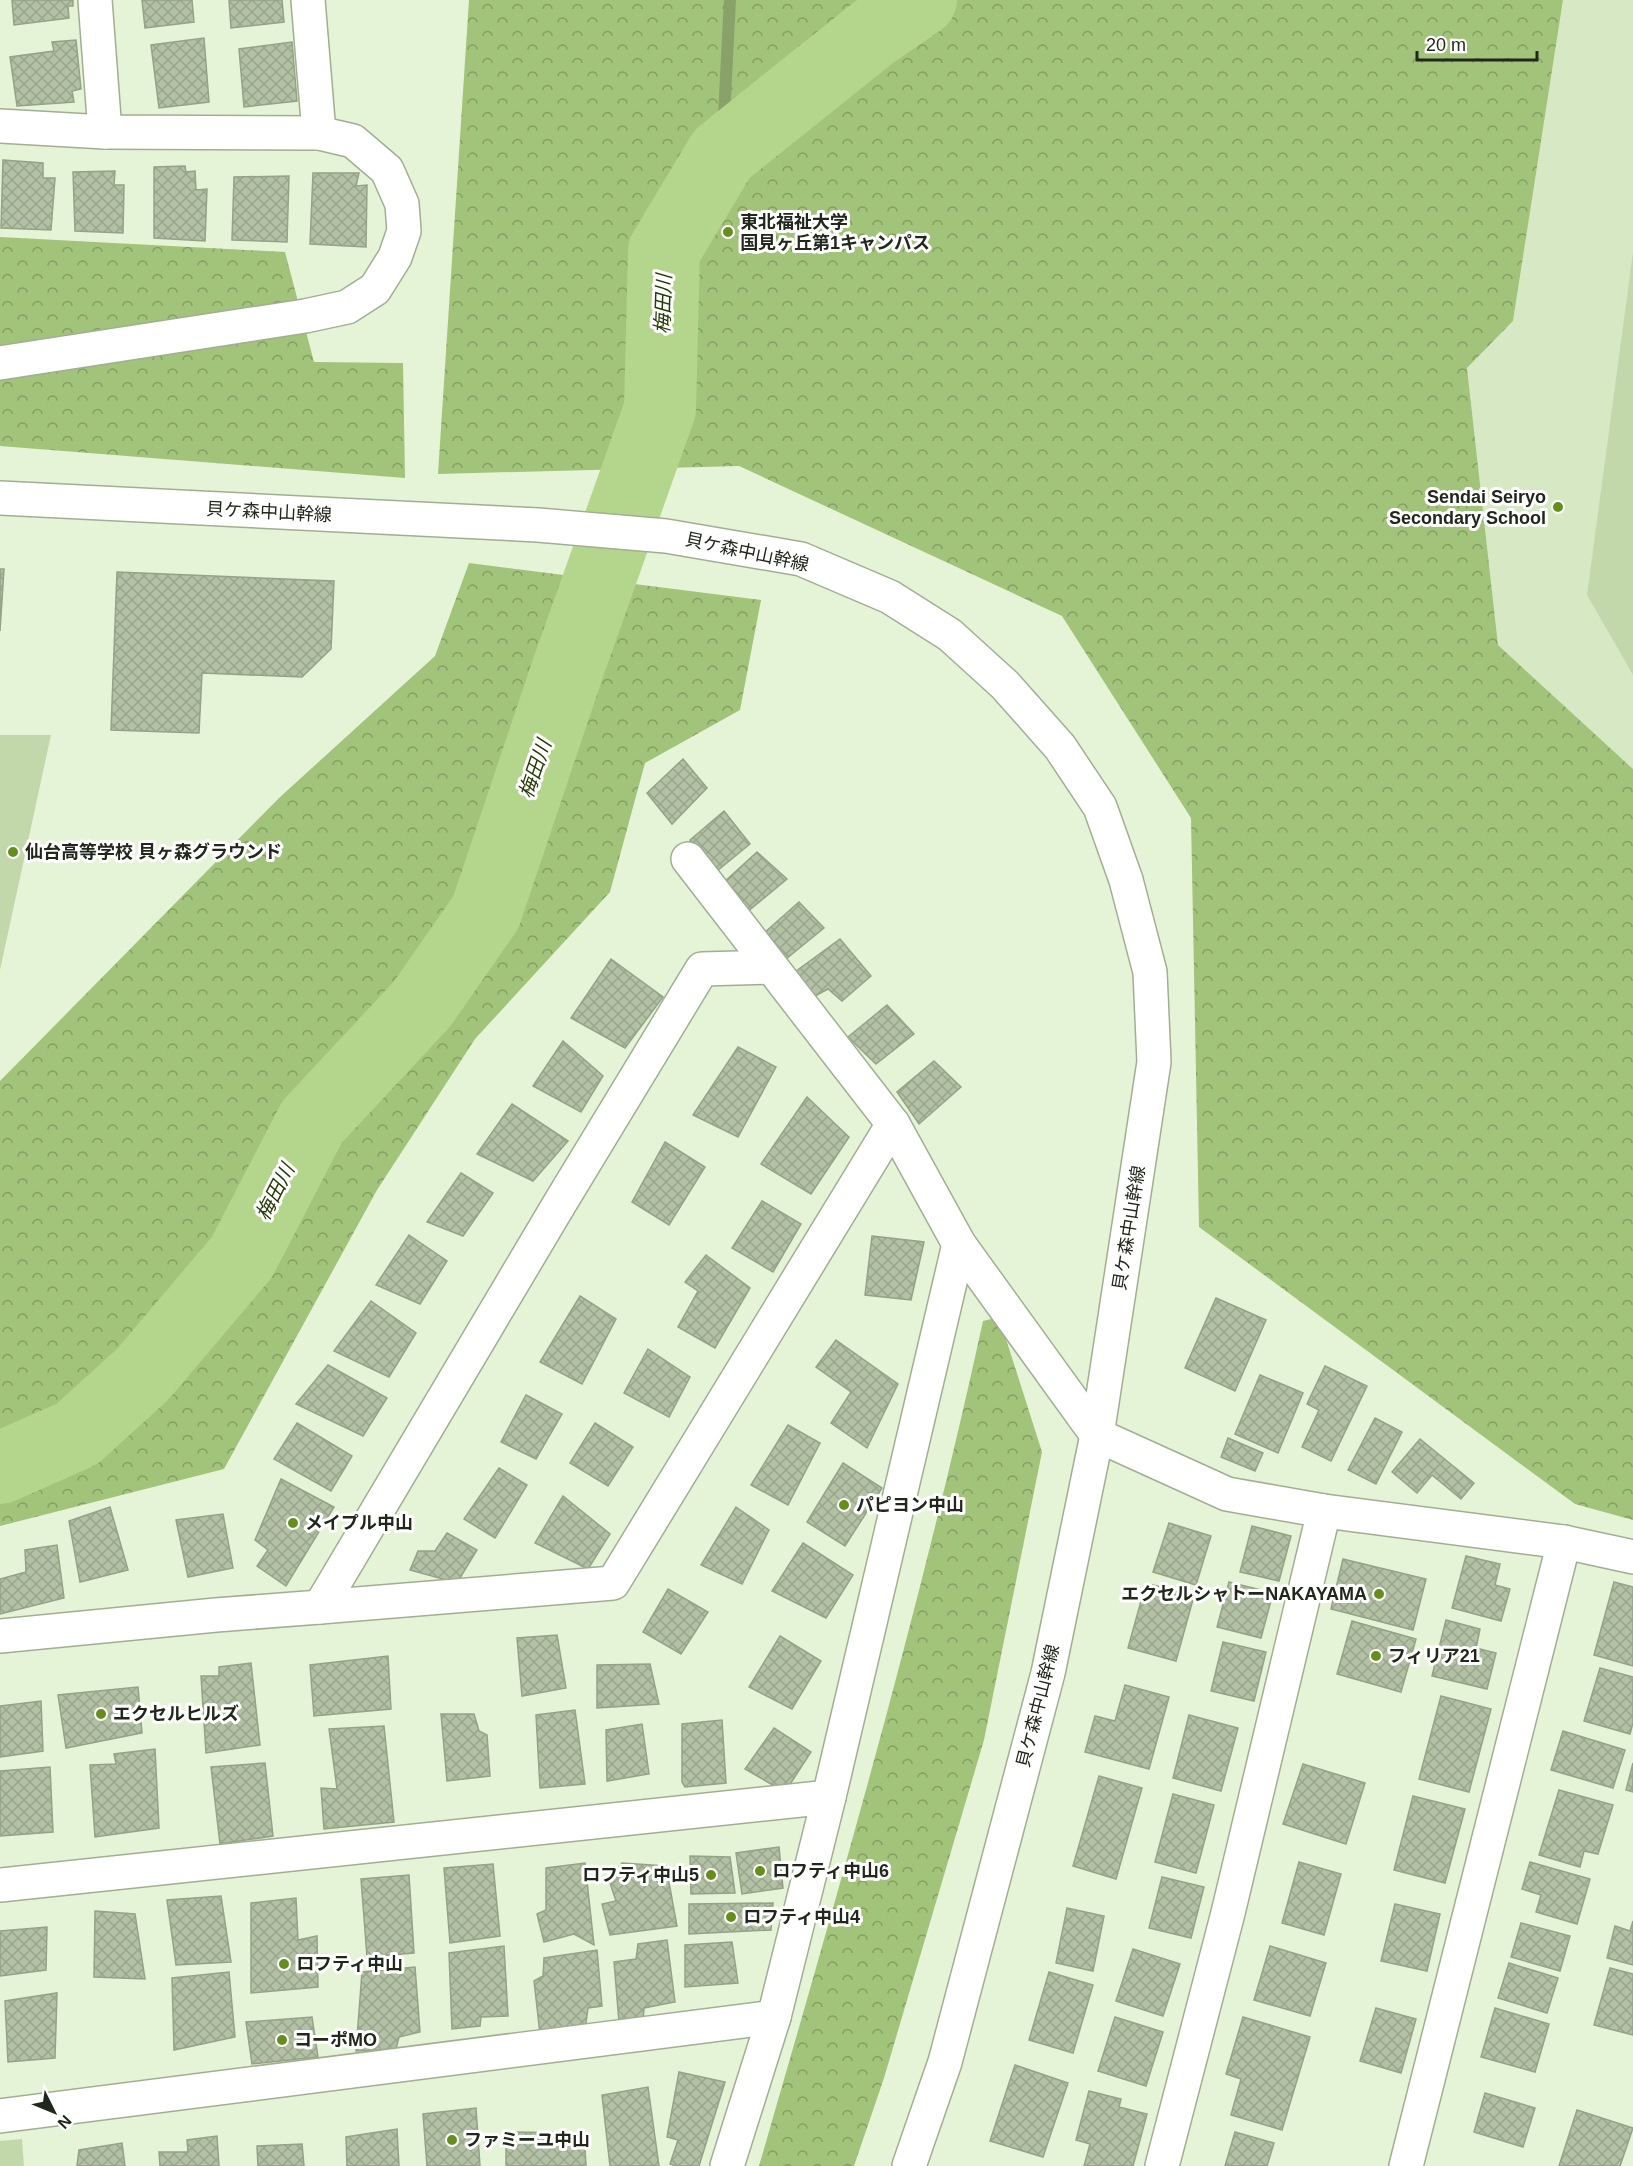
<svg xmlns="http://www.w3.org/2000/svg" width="1633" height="2166" font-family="Arial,'Noto Sans JP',sans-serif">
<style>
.built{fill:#d7e9c4}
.forest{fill:url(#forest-crowns)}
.park{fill:#c2d8aa}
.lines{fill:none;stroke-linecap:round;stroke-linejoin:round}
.stream{stroke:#88a26a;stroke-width:12}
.river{stroke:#b4d68c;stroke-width:72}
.building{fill:url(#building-cross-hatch);stroke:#94a286;stroke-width:1.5}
.street-casing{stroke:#a1ae92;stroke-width:36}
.secondary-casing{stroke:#a1ae92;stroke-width:36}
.street{stroke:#fff;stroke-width:33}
.secondary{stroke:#fff;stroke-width:33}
.poi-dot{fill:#658e1d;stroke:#fff;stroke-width:2}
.labels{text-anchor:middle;stroke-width:6;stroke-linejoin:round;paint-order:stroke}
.poi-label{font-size:18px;font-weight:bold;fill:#22271c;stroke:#fff;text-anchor:start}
.street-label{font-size:18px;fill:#22271c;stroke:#fff}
.water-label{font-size:20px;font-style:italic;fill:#273b04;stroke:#fff}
</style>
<defs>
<pattern id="forest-crowns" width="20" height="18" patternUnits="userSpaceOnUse" patternTransform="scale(1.5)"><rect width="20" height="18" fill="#a2c37a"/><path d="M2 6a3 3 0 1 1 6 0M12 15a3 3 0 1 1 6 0" fill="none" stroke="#849e63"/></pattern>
<pattern id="building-cross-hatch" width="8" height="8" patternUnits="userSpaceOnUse" patternTransform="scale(1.5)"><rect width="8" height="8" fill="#b2c0a4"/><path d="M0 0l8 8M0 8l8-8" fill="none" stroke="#99a58d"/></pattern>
</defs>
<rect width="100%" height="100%" fill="#e5f4d6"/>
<!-- built -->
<path class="built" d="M1563,0H1633V769L1498,645L1467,368L1513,321Z"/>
<!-- forest -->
<g class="forest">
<path d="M469,0H1563L1513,321L1467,368L1498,645L1633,769V1520L1575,1504L1199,1227L1191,818L1062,616L739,466L438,474Z"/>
<path d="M0,237L285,252L314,362L403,363L405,478L0,446Z"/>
<path d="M469,563L761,600L740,710L645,763L610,892L475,1039L377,1190L224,1469L0,1526V1081L279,798L435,656Z"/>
<path d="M999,1317L1042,1452L984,1740L884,2078L854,2166H759C840,1886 921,1606 983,1321Z"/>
</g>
<!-- park -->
<g class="park">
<path d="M1633,252V675L1587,595Z"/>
<path d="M0,735H51L0,970Z"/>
<path d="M22,2139L24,2166H0V2141Z"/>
</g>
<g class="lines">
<!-- stream -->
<path class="stream" d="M722,154L730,0"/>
<!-- river -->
<path class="river" d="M0,1468L77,1434L143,1374L242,1257L312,1122L422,1004L486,912L568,668L660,409L664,251L722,154L873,33L921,0"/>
</g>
<!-- building -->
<g class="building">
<path d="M12,0H73V6H68L69,18L14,25Z"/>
<path d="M142,0H192L194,22L145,28Z"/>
<path d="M229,0H282L284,22L231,28Z"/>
<path d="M204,38L209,102L159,108L151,45Z"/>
<path d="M76,40L81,89L72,91L74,102L17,106L10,57L54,51L52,42Z"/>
<path d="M292,42L297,101L244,107L239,49Z"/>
<path d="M3,160L43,163V178H55L51,230L1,228Z"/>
<path d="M185,166L186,172L195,171L196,190L207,189L205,241L154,238V167Z"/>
<path d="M115,171L114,185H124L123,233L75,231L73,172Z"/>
<path d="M313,173H359L356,186L367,185L366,247L310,244Z"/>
<path d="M289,176L287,242L232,240L234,177Z"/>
<path d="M0,569H4L0,631Z"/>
<path d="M117,572L334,581L331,649L302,677L202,673L199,733L111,730Z"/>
<path d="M683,759L707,788L672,824L647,793Z"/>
<path d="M724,811L750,844L717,871L690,840Z"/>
<path d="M757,852L787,879L746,913L723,883Z"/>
<path d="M799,902L824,928L786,959L764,933Z"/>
<path d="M840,939L871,976L842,1001L828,989L813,997L792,974Z"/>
<path d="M611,959L663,997L625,1048L571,1018Z"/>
<path d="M887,1005L914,1034L876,1064L848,1037Z"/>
<path d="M563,1041L603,1076L581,1112L533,1086Z"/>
<path d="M738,1047L776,1067L738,1137L693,1115Z"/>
<path d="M934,1061L961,1087L919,1124L897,1092Z"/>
<path d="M807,1097L849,1137L811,1194L761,1164Z"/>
<path d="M512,1104L568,1141L533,1181L477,1154Z"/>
<path d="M665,1142L705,1167L669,1225L632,1202Z"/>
<path d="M461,1173L493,1193L463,1236L427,1222Z"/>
<path d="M762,1201L801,1224L773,1272L732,1248Z"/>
<path d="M409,1235L447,1261L420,1304L376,1285Z"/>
<path d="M872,1236L924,1242L911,1300L865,1295Z"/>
<path d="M706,1255L750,1288L715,1348L678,1327L698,1291L685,1282Z"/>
<path d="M580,1296L616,1319L582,1384L540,1362Z"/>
<path d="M1216,1298L1266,1320L1235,1391L1185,1368Z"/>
<path d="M371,1301L416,1333L389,1377L334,1351Z"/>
<path d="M836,1340L898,1384L867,1448L831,1423L851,1392L816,1367Z"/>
<path d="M648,1349L690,1377L669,1417L624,1393Z"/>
<path d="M328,1365L387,1398L363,1436L296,1404Z"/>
<path d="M1325,1366L1367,1386L1331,1461L1302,1447L1319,1410L1307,1404Z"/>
<path d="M1260,1375L1303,1393L1278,1453L1235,1434Z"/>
<path d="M526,1395L562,1414L536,1459L501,1442Z"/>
<path d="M1375,1418L1402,1432L1376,1484L1348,1470Z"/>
<path d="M297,1423L352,1456L331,1491L274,1459Z"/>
<path d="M595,1423L633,1447L608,1486L570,1463Z"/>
<path d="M788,1425L820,1443L788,1505L751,1485Z"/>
<path d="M1228,1438L1263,1453L1255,1471L1221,1457Z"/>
<path d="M1420,1439L1474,1483L1461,1499L1432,1475L1417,1493L1392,1472Z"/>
<path d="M843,1463L882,1488L845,1546L807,1522Z"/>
<path d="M499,1468L527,1485L495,1538L464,1519Z"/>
<path d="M281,1479L334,1507L286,1586L257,1566L268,1550L255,1540Z"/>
<path d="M563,1496L610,1534L588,1569L535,1543Z"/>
<path d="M110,1507L128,1570L80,1582L69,1521Z"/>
<path d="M736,1507L769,1530L742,1584L701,1565Z"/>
<path d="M223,1514L233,1568L188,1577L176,1520Z"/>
<path d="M1169,1523L1211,1536L1196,1585L1153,1572Z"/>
<path d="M1252,1526L1291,1536L1279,1581L1240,1572Z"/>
<path d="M447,1533L477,1550L457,1583L410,1570L418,1551H435Z"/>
<path d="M803,1543L853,1575L826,1618L772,1591Z"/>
<path d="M57,1545L64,1598L0,1614V1579L26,1572L25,1550Z"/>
<path d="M1466,1556L1500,1564L1495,1585L1510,1589L1501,1621L1452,1608Z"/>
<path d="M1343,1559L1426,1579L1413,1630L1331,1609Z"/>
<path d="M1229,1582L1273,1593L1261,1638L1217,1627Z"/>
<path d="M1614,1582L1633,1587V1666L1594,1655Z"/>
<path d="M1146,1583L1194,1596L1176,1661L1128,1648Z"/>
<path d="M668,1589L708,1612L681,1654L643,1632Z"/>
<path d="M1446,1620L1480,1629L1476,1648L1496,1653L1487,1689L1432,1676Z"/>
<path d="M1352,1621L1416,1639L1401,1692L1337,1674Z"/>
<path d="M557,1635L566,1688L522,1696L517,1638Z"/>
<path d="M780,1636L821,1661L792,1709L749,1687Z"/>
<path d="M1223,1642L1266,1652L1254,1701L1211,1691Z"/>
<path d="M388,1656L391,1709L314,1716L310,1665Z"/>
<path d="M251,1663L260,1745L206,1753L201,1676H219V1667Z"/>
<path d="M650,1664L659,1704L597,1708V1665Z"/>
<path d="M1600,1668L1633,1677V1723L1630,1734L1584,1721Z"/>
<path d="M1125,1685L1169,1697L1149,1769L1085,1752L1095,1716L1115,1721Z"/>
<path d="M138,1687L142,1733L66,1748L58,1695Z"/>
<path d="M1441,1696L1491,1709L1469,1792L1419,1779Z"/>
<path d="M41,1701L43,1751L0,1757V1706Z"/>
<path d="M575,1710L585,1784L540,1788L536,1715Z"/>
<path d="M441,1714H474L479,1731L487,1735L490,1776L447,1781Z"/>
<path d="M1189,1715L1238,1728L1221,1791L1173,1778Z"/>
<path d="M722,1720L726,1783L685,1787L682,1782V1724Z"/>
<path d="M642,1724L649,1774L607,1781L606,1730Z"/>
<path d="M384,1726L394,1822L324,1829L321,1788L337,1789L329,1729Z"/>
<path d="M774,1728L811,1752L785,1792L745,1769Z"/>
<path d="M1563,1731L1625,1750L1613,1788L1551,1770Z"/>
<path d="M155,1749L159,1828L95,1837L90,1765L116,1764L114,1754Z"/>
<path d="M265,1763L273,1836L220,1844L211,1767Z"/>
<path d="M1633,1763V1792L1626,1790Z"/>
<path d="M1303,1764L1365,1783L1346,1844L1283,1824Z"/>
<path d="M50,1767L53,1832L0,1836V1771Z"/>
<path d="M1099,1776L1142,1788L1116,1879L1073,1866Z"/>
<path d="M1559,1790L1613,1805L1598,1854L1584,1851L1580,1867L1539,1855Z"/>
<path d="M1173,1794L1214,1805L1196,1873L1155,1862Z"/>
<path d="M1413,1796L1465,1809L1445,1883L1394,1870Z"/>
<path d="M779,1847L783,1888L742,1894L736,1853Z"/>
<path d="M690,1856L730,1857L735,1893L691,1894Z"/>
<path d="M1299,1862L1341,1874L1324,1935L1282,1923Z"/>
<path d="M1530,1862L1590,1879L1577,1924L1536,1912L1541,1895L1522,1889Z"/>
<path d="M585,1863L594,1945L574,1934L544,1942L537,1914L546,1910V1868Z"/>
<path d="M622,1863L666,1866L677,1926L610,1935L602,1904L616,1901L609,1880Z"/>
<path d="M493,1864L500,1936L450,1943L444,1868Z"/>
<path d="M409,1875L414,1953L367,1957L361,1879Z"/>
<path d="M1162,1877L1204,1887L1191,1938L1149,1928Z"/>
<path d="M221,1896L231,1962L176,1965L167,1900Z"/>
<path d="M296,1898L298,1940L317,1936L318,1987L251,1993V1903Z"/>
<path d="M773,1903L771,1930L689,1934V1904Z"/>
<path d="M1395,1904L1440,1914L1427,1971L1381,1961Z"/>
<path d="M1067,1908L1104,1916L1093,1971L1056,1963Z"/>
<path d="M95,1911L135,1914L145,1979L94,1977Z"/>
<path d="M1633,1921V1965L1607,1958L1615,1926L1630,1931Z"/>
<path d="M1521,1923L1570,1936L1560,1971L1511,1957Z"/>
<path d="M47,1927L46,1970L0,1976V1931Z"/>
<path d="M667,1940L675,2002L644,2008L643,2021L619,2022L614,1962L636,1959L638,1944Z"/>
<path d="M732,1942L738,1983L685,1987V1945Z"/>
<path d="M504,1946L508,2016L481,2017L480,2026L452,2029L449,1953Z"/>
<path d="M1270,1946L1326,1963L1310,2016L1254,2000Z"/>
<path d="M1133,1949L1180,1964L1163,2016L1116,2001Z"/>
<path d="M597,1950L602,2006L588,2008L585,2030L540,2034L534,1981L543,1976L544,1958Z"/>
<path d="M1509,1963L1558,1978L1547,2013L1498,1998Z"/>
<path d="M415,1967L420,2032L399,2037L396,2049L356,2051L362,1972Z"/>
<path d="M1610,1968L1633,1974V2035L1594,2025Z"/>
<path d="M229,1972L235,2037L174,2050L172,1978Z"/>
<path d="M1049,1972L1093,1985L1073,2053L1029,2040Z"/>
<path d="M57,1993L55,2058L8,2062L5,2001Z"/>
<path d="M1376,2008L1416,2019L1401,2073L1360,2061Z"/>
<path d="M1495,2008L1549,2024L1535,2072L1481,2057Z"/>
<path d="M312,2017L318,2057L252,2064L246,2022Z"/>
<path d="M1115,2017L1163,2032L1146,2086L1098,2071Z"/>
<path d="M1243,2017L1310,2037L1282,2130L1231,2115L1241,2079L1226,2074Z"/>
<path d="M1015,2065L1068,2083L1043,2157L990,2141Z"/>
<path d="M679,2072L725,2082L699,2166H677L670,2164L678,2140L667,2137Z"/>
<path d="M648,2087L659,2166H610L602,2095Z"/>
<path d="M1089,2091L1121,2099L1119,2107L1147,2114L1133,2166H1084L1090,2144L1076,2140Z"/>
<path d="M1485,2093L1535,2108L1523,2147L1474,2132Z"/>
<path d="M476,2108L480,2166H427L423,2114Z"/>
<path d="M1577,2110L1633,2128L1620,2166H1559Z"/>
<path d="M397,2129L399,2166H347L346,2137Z"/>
<path d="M506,2132L584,2133L586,2166H506Z"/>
<path d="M1235,2132L1274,2143L1267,2166H1225Z"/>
<path d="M217,2136L219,2166H160L159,2152H188L187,2140Z"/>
<path d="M122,2143L125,2166H77L79,2150Z"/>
<path d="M302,2144L304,2166H258L257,2146Z"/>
</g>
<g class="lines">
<!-- street casing -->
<g class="street-casing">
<g id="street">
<path d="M95,0L105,132"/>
<path d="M308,0L319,133"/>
<path d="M0,126L105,132L319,133L353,141L387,170L402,204L404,231L395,257L375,289L347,307L305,316L0,363"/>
<path d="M688,859L893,1124L959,1244L1097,1435L1227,1494L1324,1511L1564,1542L1633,1557"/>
<path d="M320,1607L613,1583L893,1124"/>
<path d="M0,1636L216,1615L320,1607L560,1203L702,969L771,967"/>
<path d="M0,1885L829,1797"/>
<path d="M0,2116L774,2017"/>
<path d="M727,2166L774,2017L829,1797L959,1244"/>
<path d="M1162,2166L1228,1913L1324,1511"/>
<path d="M1406,2166L1564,1542"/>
</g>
</g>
<!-- secondary casing -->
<g class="secondary-casing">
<path id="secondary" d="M0,498L538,525L666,536L801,559L890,597L950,635L1005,685L1060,747L1100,807L1126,880L1150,972L1154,1062L1097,1435L1048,1673L945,2062L909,2166"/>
</g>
<!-- street -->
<use href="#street" class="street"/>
<!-- secondary -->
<use href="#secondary" class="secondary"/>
</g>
<!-- markers -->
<g class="poi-dot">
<circle cx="728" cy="232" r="6"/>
<circle cx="1558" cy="507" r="6"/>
<circle cx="13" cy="852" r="6"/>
<circle cx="844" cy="1505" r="6"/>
<circle cx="293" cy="1523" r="6"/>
<circle cx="1379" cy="1594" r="6"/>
<circle cx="1376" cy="1656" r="6"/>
<circle cx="101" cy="1714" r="6"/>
<circle cx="760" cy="1871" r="6"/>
<circle cx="711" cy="1875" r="6"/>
<circle cx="731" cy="1917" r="6"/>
<circle cx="284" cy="1964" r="6"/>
<circle cx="282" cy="2040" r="6"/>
<circle cx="452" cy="2140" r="6"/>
</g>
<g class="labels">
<!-- poi labels -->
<g class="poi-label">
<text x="740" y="228">東北福祉大学<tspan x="740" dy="21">国見ヶ丘第1キャンパス</tspan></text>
<text x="1546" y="503" text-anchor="end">Sendai Seiryo<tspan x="1546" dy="21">Secondary School</tspan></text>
<text x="25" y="858">仙台高等学校 貝ヶ森グラウンド</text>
<text x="856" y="1511">パピヨン中山</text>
<text x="305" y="1529">メイプル中山</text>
<text x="1367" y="1600" text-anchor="end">エクセルシャトーNAKAYAMA</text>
<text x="1388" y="1662">フィリア21</text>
<text x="113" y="1720">エクセルヒルズ</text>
<text x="772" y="1877">ロフティ中山6</text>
<text x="699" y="1881" text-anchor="end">ロフティ中山5</text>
<text x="743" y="1923">ロフティ中山4</text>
<text x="296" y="1970">ロフティ中山</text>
<text x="294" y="2046">コーポMO</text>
<text x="464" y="2146">ファミーユ中山</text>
</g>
<!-- street labels -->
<g class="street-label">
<text transform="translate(269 512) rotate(3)" y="6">貝ケ森中山幹線</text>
<text transform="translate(747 552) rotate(12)" y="6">貝ケ森中山幹線</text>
<text transform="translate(1129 1228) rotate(-81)" y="6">貝ケ森中山幹線</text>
<text transform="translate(1038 1706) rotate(-76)" y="6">貝ケ森中山幹線</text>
</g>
<!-- water labels -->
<g class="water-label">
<text transform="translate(663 304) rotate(-88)" y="7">梅田川</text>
<text transform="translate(535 769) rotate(-71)" y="7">梅田川</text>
<text transform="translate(275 1192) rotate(-63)" y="7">梅田川</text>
</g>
</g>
<!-- north arrow -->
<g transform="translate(54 2112) rotate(133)" stroke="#ffffff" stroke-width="4.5" paint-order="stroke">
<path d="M0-4.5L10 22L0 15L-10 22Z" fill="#22271c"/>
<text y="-9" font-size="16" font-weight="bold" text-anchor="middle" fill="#22271c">N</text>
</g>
<!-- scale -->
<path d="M1417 51v9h120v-9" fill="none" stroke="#22271c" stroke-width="3"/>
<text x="1426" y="51" font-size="18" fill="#22271c" stroke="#ffffff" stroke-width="4.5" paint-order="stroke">20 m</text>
</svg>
